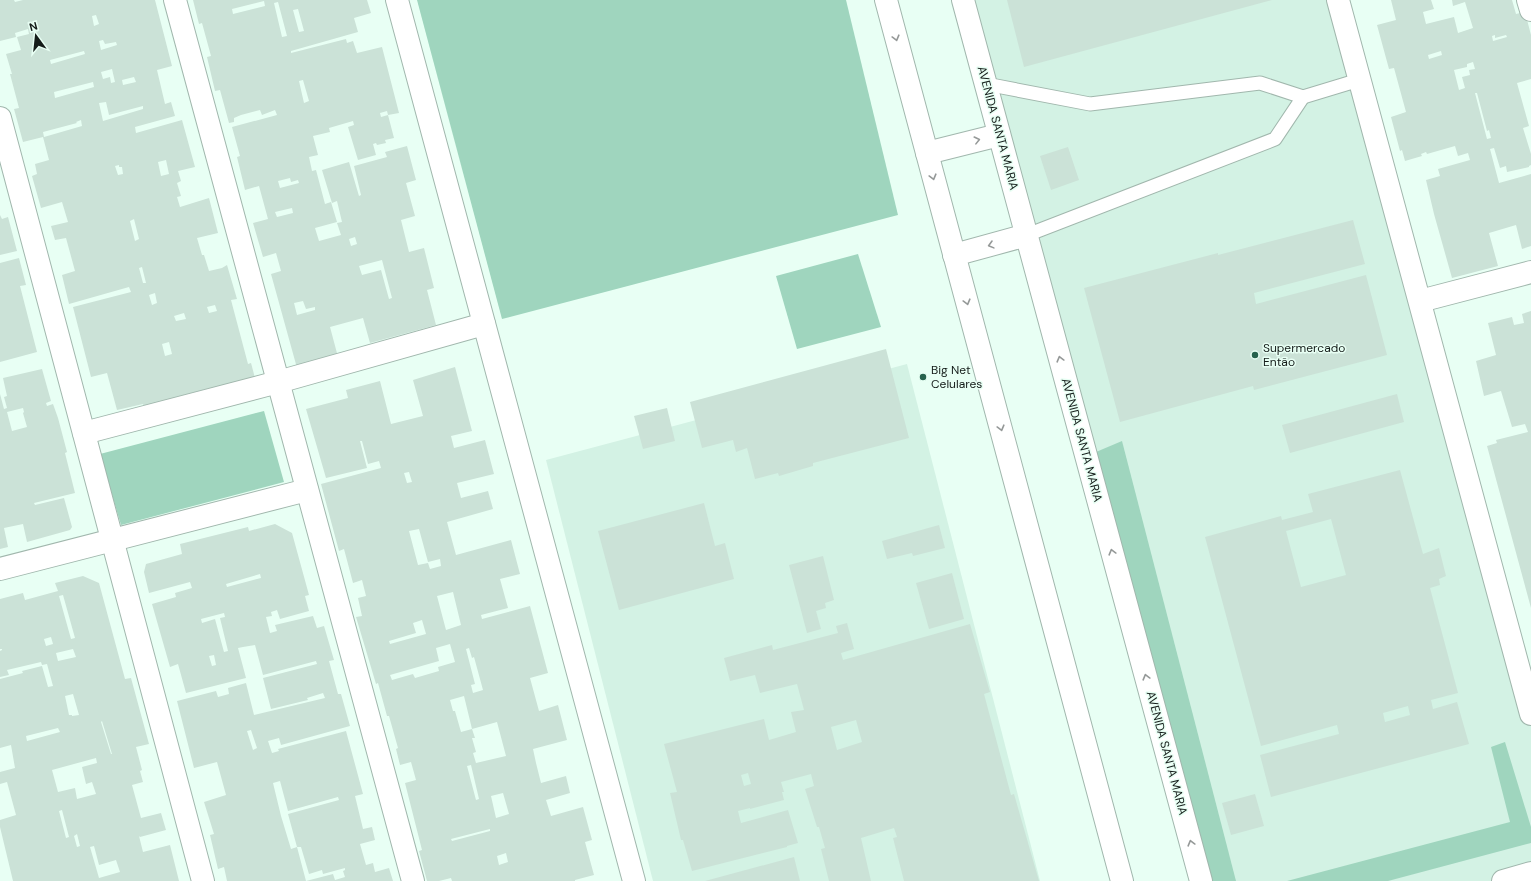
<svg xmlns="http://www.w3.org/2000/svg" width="1531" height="881" font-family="'DM Sans',sans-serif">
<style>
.built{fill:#d3f2e4}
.green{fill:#9fd5be}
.building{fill:#cbe2d7;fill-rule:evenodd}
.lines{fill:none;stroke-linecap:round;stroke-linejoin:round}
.lane-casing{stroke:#a1b7ad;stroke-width:15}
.street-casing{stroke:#a1b7ad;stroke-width:24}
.secondary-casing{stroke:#a1b7ad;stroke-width:24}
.lane{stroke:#fff;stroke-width:13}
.street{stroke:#fff;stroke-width:22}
.secondary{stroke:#fff;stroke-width:22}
.oneway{stroke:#959998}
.poi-dot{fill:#26624d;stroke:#e8fff4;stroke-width:1.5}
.labels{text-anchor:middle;stroke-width:3;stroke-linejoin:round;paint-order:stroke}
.street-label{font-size:12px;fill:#141c19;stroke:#e8fff4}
.poi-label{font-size:12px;fill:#141c19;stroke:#e8fff4;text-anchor:start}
</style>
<rect width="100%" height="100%" fill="#e8fff4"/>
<!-- built -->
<g class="built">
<path d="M963,0H1339L1531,715V872L1497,881H1201Z"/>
<path d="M907,364L1040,881H653L546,460Z"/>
</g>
<!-- green -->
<g class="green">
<path d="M417,0H846L898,215L502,319Z"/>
<path d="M858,254L881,327L797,349L776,276Z"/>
<path d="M264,411L284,482L121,525L100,454Z"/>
<path d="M1122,441L1236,881H1209L1096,452Z"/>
<path d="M1505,742L1531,827V843L1388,881H1287L1510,822L1491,747Z"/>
</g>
<!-- building -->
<g class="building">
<path d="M0,0H14L15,2L23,0H155L172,66L157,70L165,104L171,102L175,116L135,127L136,133L182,120L195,167L178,171L181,181L177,183L181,196L177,197L180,207L209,198L218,233L197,238L202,255H204L209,271L222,268L227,265L237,299L231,300L248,364L251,363L255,378L211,390L210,388L176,397L177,402L145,410L143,404L117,410L107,373L91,377L73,307L131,292L129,287L69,304L62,275L75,271L66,238L55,240L51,226L68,222L62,202L41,208L32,176L37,174L35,164L49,160L43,137L23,142L14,109L19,108L10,74H12L6,54L21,50L17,37L29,34L28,29L15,33L16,37L0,41ZM96,15L99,24L94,26L92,16ZM103,40L105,44L116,42L117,45L101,50L99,41ZM84,51L85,54L51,64L50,60ZM112,69L115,82L111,83L110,77L103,79L101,72ZM134,77L136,82L123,85L122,80ZM93,82L94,87L55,98L54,92ZM106,102L109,115L143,106V109L103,121L99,103ZM81,120L82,126L44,137L43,132L77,123L76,122ZM166,160L169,174L161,176L158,162ZM119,165V167H122L123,174L118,175L115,166ZM134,219L139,239L135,241L130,221ZM142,267L146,283H143L139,268ZM155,293L157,303L152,305L149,295ZM215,305L217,311L209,313L207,307ZM184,313L186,319L176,321L174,316ZM169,342L172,354L165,356L162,344Z"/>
<path d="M193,0H367L371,13L354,18L358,32L291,51V53L346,39L347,43L353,41L357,53L382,47L399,113L388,115L387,111L380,113L381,117L388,115L394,138L385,140L386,143L377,145L376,143L373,144L376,155L358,160L348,127L354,125L353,121L329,128L330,132L313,136L318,155L309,157L312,171L316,170L325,204L331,202L337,222L315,228L319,241L341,235L337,223L342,222L337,201L332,203L322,170L349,162L359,196L361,195L354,166L387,157L385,152L407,146L416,180L406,183L415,216L401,220L409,252L424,248L434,288L427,290L436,325L370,343L363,318L330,327L338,357L297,368L271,274L281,271L276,253L263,257L253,223L268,219L259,186L245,190L237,157L240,156L232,127L277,115L275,110L262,115L260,110L241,115L234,118V122L229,123L220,90L215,91L207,57L211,56L202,23L199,24ZM264,1L265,6L233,14L232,9ZM278,2L287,36L282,37L274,3ZM298,9L304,31L299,32L293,10ZM303,80L309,101L304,103L299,81ZM290,178L291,182L298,180L299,183L280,188L278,181ZM292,208L293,213L277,217L275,212ZM355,237L357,244L351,246L349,239ZM382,260L392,298L389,299L381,270L362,275L359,266ZM303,301L306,309L315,307V310L297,315L294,303Z"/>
<path d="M1007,0H1272L1024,67Z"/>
<path d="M1391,0H1431L1434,9L1423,12L1426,24L1454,17L1458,33L1473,28L1465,2L1453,6L1452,0H1512L1516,14L1525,12L1531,35V79L1517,83L1529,126L1523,128L1531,154V165L1529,166V167L1507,172L1506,166L1500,168L1494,148L1490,149L1499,183L1531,174V246L1522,249L1516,225L1489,233L1498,266L1452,278L1434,214L1426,180L1440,176L1438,169L1470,160L1468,153L1458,156L1455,146L1427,154L1426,152L1421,154L1422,156L1405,161L1402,150L1400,151L1391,117L1406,112L1394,68L1389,69L1377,25L1396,20ZM1495,35V38L1506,35L1507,37L1493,41L1492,36ZM1441,51L1442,55L1429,59L1428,55ZM1473,62L1475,69L1469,70L1470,75L1462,77L1465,88L1459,90L1454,70L1467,67V64ZM1475,93H1477L1487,131L1489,130L1491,138L1487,139Z"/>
<path d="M1068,147L1079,180L1051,190L1040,156Z"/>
<path d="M0,215L2,219L8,217L17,251L0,255Z"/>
<path d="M1353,220L1365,264L1254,293L1256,304L1366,275L1387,355L1254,390L1253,386L1120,422L1084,288L1218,253V255Z"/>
<path d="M19,258L26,285L20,286L37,352L0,362V263Z"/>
<path d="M1531,311V608L1487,446L1497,443L1496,440L1528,432L1525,424L1512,427L1501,391L1484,396L1476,361L1496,355L1488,323L1512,317L1514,325L1524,323L1522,314Z"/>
<path d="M886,349L909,438L813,463V466L779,476L778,473L755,479L747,448L736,452L733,440L702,448L690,402Z"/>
<path d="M455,367L472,431L451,436L454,448L485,440L494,474L457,483L461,498L488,491L493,509L447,522L456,555L511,540L520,574L500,579L508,608L481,615L482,619L530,606L548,673L530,678L539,711L558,705L567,740L533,749L536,763L541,783L566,776L570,793L546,800L551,816L583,807L592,840L585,842L594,875L575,880V881H452L451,878L439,881H427L419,851L422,850L405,783L416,780L411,762L400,765L396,749L398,748L389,716H387L378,683L376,684L356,617L362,616L358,598L366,596L362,580L353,583L344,549L339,551L321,484L381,468L379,461L368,464L362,441H360L367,468L326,478L306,409L348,398L346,390L380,381L391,424L423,416L413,380ZM409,472L412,482L407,483L404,473ZM419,529L428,562L440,559L441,566L430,569L428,563L418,565L409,531ZM453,592L461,625L446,630L437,596ZM422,620L426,634L390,644L389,641L416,633L413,623ZM450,644L455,662L438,667L439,671L415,678L413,674L392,680L390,675L439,661L436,648ZM469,648L472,658L474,657L483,690L473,693L471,685L475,684L466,649ZM464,696L472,729L497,722L506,756L476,763L473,753L476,752L472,738H475L472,729L461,732L455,711H453L450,700ZM471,765L479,799L476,800L467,766ZM503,793L509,814L496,818L491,796ZM490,829V831L452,841L451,839ZM506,853L508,862L499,865L497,856Z"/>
<path d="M42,369L51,401L46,403L47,406L53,404L58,418L67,452L65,453L75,493L34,503L35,505L64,498L72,527L70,530L27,542L23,524L4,528L8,547L0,549V394L4,409L7,408L4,397L7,396L3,378ZM23,408L24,412L23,413L27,427L12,431L7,412Z"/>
<path d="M1397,394L1404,422L1290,453L1282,425Z"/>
<path d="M667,408L675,441L643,449L634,416Z"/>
<path d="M1400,470L1423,554L1439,548L1446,576L1439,579L1440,585L1430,588L1458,693L1431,700L1433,709L1457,702L1469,744L1271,797L1260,755L1339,734L1337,725L1261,746L1205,537L1281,516L1282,520L1313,512L1308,494ZM1331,519L1346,575L1301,587L1286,531ZM1408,706L1410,715L1385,722L1383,713Z"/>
<path d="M704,503L715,546L725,543L734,579L619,610L598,531Z"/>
<path d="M275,524L292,533L309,595L305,596L309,611L280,619L277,610L271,612L272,616L266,617L270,633L277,631L275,625L313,616L317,628L324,626L334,660L329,661L338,694H341L350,726L281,745L279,738L268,741L272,753L279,751L278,749L346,731L363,794L355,796L363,829L372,827L375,840L360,844L366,865L373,863L375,872L389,868L393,881H306L333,874L335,880L345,877L343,871L345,870V868L323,874L322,870L309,874L301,847H297L288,814L339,800L338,797L288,811L280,781L273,783L281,816L291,849L297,847L306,881H227L224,867L218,869L210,835L214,834L204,802L226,795L217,762L194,768L177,701L216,691L218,697L229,694L228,688L246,683L254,715L325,698L323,693L307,698L308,700L271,709L263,678L317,664L316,661L263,675L255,645L243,647L238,648L246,678L186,693L178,664L170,667L152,604L176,597L175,593L192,588L190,582L149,593L144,572L146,564L182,554L180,544L248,527L249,531ZM260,574L261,578L227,587L226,584ZM224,613L225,617L220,618L228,651L224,652L215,619L202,623L201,619ZM214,655L216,665L212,666L209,656ZM251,730L257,748L253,750L247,731Z"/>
<path d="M939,525L945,548L913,556L912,553L887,559L882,541Z"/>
<path d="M823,556L834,600L825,603L826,608L816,611L821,629L807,633L789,565Z"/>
<path d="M952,573L964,619L929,629L916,583Z"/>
<path d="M83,576L99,583L125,679L131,678L149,744L136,747L142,770L140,771L143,782L132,785L141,818L161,813L166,830L140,837L139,836L143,852L170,845L179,881H13L0,827V820L16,815L7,782L0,784V772L15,768L11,745L0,748V679L23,673L22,671L42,666L48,687L53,686L47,664L42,665L41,662L7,670L9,675L0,677V651L2,650V649H0V599L23,593L25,600L58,591L55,583ZM63,595L75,638L71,639L59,596ZM51,637L53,644L46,646L44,639ZM73,649L76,657L58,661L56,653ZM73,694L79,715L72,716V715H69L65,696ZM102,721L112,754H111L101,722ZM58,728L60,732L27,741L26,736ZM96,758L97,763L82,767L86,784L92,782L96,794L77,799L75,788L58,792L52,770ZM62,810L69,837L66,838L59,811ZM77,834L80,846L77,847L74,836ZM94,846L99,865L116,860L120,872L99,878L90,847Z"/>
<path d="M847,623L854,649L841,653L843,660L970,624L990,692L984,694L1011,795L1014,794L1039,881H904L893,838L897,837L894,828L861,838L871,881H829L821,849L825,848L819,827H817L805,789L814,786L811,774L781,782L784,792H782L784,800L750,809V808L738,811L741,823L788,810L798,843L787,846V847L692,871L683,840H681L670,793L677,792L664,744L764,719L769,740L796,732L791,712L804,710L797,684L760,693L755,675L730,681L724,658L772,645L773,650L838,633L836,626ZM856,720L862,742L837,750L831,727ZM748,773L751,784L744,786L741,775Z"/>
<path d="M1255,794L1264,826L1231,835L1222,803Z"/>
<path d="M794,857L800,881H705Z"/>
</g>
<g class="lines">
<!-- lane casing -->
<g class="lane-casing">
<g id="lane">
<path d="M986,84L1090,104L1260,83L1303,97L1359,80"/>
<path d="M1027,235L1275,139L1303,97"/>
</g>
</g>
<!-- street casing -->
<g class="street-casing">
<g id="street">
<path d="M175,0L413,881"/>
<path d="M397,0L634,881"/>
<path d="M1338,0L1531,714"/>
<path d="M1528,0L1531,10"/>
<path d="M0,118L203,881"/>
<path d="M1420,301L1531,272"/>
<path d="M84,433L278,382L484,324"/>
<path d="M0,569L307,490"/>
<path d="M1503,881L1531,873"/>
</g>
</g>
<!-- secondary casing -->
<g class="secondary-casing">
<g id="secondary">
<path d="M886,0L1122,881"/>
<path d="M963,0L1201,881"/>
<path d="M927,153L999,135"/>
<path d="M954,255L1027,235"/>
</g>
</g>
<!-- lane -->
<use href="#lane" class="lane"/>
<!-- street -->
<use href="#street" class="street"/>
<!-- secondary -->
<use href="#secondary" class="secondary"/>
</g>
<!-- one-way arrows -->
<defs><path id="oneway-chevron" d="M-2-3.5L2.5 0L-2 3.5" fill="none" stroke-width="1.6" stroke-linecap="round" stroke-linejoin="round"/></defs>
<g class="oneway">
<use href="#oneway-chevron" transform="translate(896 38) rotate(75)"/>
<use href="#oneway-chevron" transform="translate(977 140) rotate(-14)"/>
<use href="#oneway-chevron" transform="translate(933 177) rotate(75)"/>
<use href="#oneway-chevron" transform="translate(991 245) rotate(165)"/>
<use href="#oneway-chevron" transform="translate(967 302) rotate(75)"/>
<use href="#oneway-chevron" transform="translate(1060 359) rotate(-105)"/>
<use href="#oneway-chevron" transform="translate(1001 428) rotate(75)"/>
<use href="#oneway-chevron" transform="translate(1112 552) rotate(-105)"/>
<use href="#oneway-chevron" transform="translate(1146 677) rotate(-105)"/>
<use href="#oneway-chevron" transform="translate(1191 843) rotate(-105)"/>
</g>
<!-- markers -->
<g class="poi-dot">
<circle cx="1255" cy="355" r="4"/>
<circle cx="923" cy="377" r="4"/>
</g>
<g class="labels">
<!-- street labels -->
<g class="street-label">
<text transform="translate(998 128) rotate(75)" y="4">AVENIDA SANTA MARIA</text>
<text transform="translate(1082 440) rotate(75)" y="4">AVENIDA SANTA MARIA</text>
<text transform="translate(1167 753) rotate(75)" y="4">AVENIDA SANTA MARIA</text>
</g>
<!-- poi labels -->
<g class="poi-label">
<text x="1263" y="352">Supermercado<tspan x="1263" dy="14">Então</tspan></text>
<text x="931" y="374">Big Net<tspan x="931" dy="14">Celulares</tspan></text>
</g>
</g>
<!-- north arrow -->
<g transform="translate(36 36) rotate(345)" stroke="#e8fff4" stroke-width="3" paint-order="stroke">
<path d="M0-3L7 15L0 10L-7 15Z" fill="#141c19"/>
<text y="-6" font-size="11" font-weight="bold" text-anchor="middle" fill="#141c19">N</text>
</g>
</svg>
